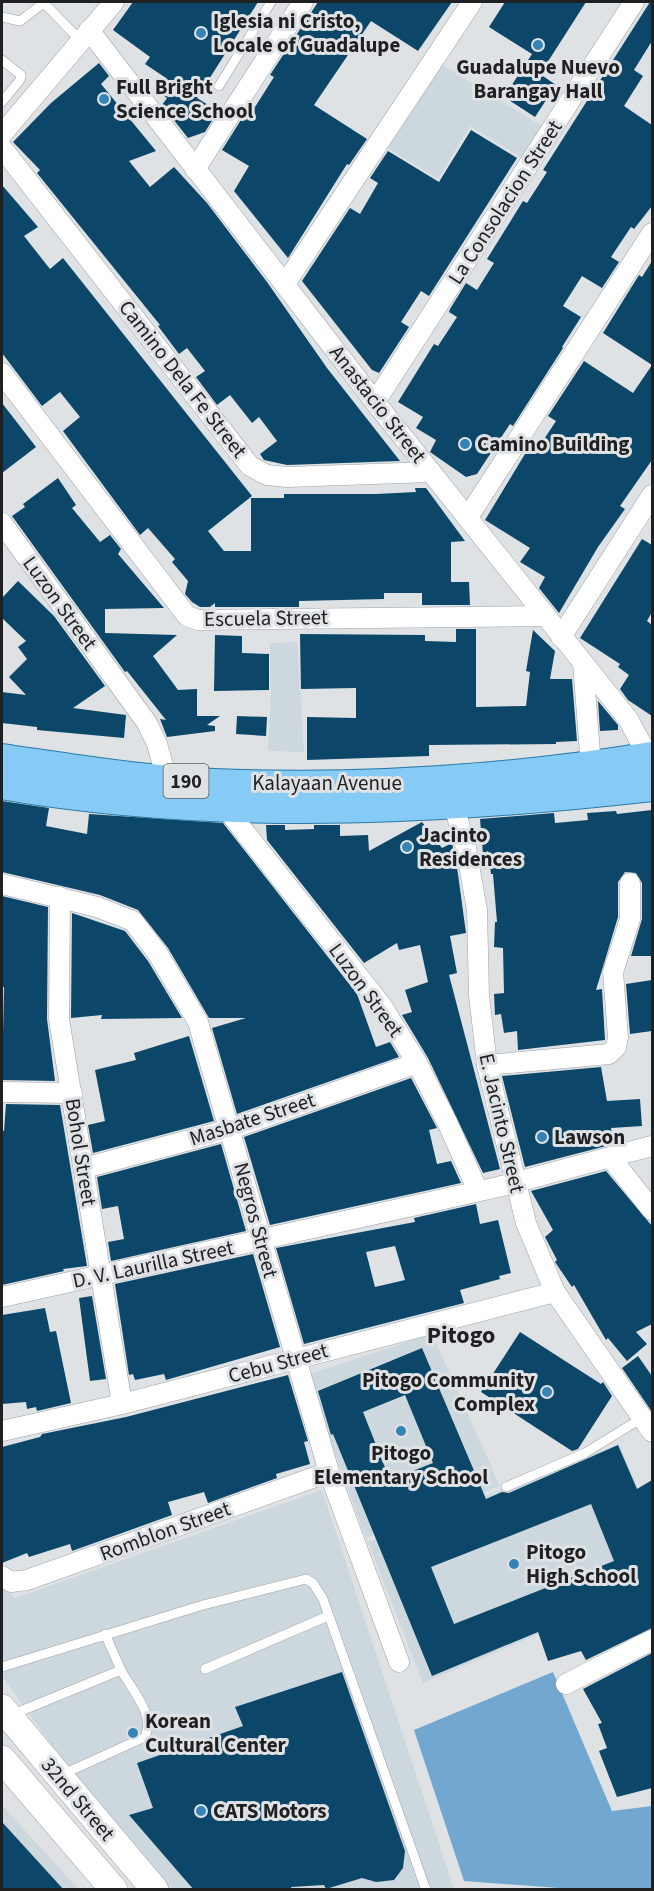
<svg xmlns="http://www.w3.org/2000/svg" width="654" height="1891" font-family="'Source Sans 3',sans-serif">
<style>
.built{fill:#cdd7de}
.forest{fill:#72a8cf}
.building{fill:#0c4769;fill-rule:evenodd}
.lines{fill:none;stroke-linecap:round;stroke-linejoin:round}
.service-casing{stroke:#9ea1a4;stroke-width:10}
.minor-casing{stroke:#9ea1a4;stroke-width:21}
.secondary-casing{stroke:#9ea1a4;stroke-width:28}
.primary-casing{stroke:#2c79a7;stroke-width:32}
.service{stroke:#fff;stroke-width:9}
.minor{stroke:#fff;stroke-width:20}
.secondary{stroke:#fff;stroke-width:27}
.primary{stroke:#85cbf5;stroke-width:30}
.poi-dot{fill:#3684b7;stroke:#dfe2e5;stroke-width:2}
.labels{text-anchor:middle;stroke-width:6;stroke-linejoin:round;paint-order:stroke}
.shield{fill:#dfe2e5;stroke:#595a5c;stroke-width:1.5}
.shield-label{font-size:20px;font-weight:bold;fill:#1f2021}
.poi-label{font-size:21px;font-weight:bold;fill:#1f2021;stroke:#dfe2e5;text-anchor:start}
.street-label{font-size:21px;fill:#1f2021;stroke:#dfe2e5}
.quarter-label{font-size:24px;font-weight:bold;fill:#1f2021;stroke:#dfe2e5}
</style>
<rect width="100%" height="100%" fill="#dfe2e5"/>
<!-- built -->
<g class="built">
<path d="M441,64L542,126L522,158L470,126L438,179L388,148Z"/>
<path d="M297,642L304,752L268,751L271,689L270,643Z"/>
<path d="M432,1334L500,1486L366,1538L306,1375Z"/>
<path d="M619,1444L652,1522V1586L423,1683L368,1542Z"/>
<path d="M322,1490L454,1889H172L66,1765L2,1676V1585L15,1598Z"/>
<path d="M2,1805L78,1889H2Z"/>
</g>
<!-- forest -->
<path class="forest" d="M553,1672L612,1811L652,1806V1889H573L464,1881L414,1730Z"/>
<!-- building -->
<g class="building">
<path d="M133,2H258L197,98L218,111L205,132L188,138L162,105L167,98L157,92L166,78L145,64L150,57L113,30Z"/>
<path d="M318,2H452L418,51L371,21L314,105L367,139L349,165L347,164L288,258L234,191L249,166L222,150L251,104L255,107L274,77L270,75Z"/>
<path d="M505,2H586L540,74L556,85L535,117L504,97L532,54L489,27Z"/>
<path d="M650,2H652V41L634,70L643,76L624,106L652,125V206L634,229L631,227L611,257L619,262L602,288L582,276L563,306L581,317L562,347L563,348L513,426L510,424L477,474L466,477L430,452L436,440L416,428L423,417L398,402L434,344L438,346L457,317L449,312L450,309L466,283L477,290L494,263L487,259L523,201L527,203L547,172L543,170Z"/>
<path d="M99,63L109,76L101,84L156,151L129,161L150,187L174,167L207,203L267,282L327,368L400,461L287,465L264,460L260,454L277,441L259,417L252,423L230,395L217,405L196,377L205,371L187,348L179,354L158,326L160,325L37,173L40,170L13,142L51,103Z"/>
<path d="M471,130L517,158L429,296L421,291L401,322L409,327L379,373L372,370L302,281L350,208L360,214L378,183L370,178L388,151L439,182Z"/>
<path d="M2,185L38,227L24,236L50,269L63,258L252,496L208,531L224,551H251V498H284V494H376L416,492L415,488H426L465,541L451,542V582H469L470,605H422V593H384V599L299,601V607H215V603L210,607H200L192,602L185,594L188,581L172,562L175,559L148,528L140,535L63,431L80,417L60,392L42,406L2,353Z"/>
<path d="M652,261V460L620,506L625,509L598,547L559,613L539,588L545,577L520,562L530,548L485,520L528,449L535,453L556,421L548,416L584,361L633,393L652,365L603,333L639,275L642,277Z"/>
<path d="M2,403L36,447L2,473Z"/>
<path d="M58,478L76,505L72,508L100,542L110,535L121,549L118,554L164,608L105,609V633L177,635L153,656L178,690L197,689V716H220L207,725L215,726V731L167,737L160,719L166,720L127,671L125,672L12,516L25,507L23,504Z"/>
<path d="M642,539L652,545V612L647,621L652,625V716L628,700L620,689L629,675L618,667L620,664L580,638Z"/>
<path d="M18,581L54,616L105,686L73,708L126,715L124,738L37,730V727L2,723V692L26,695L9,677L27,659L18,647L26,641L2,618V598Z"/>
<path d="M456,629H476V707L526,706L530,672L526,671L533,630L555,651L550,679H572L577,741L556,742V744L429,745V756L307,760V717L356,718V688L301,689L300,634L425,635V641L456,642Z"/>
<path d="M215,635L242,636V653L269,654V690L214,691Z"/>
<path d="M598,701L618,725V730L600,731Z"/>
<path d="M237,716L267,717L266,736L236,734Z"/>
<path d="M2,801L49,808L46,826L87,834L89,814L223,823L357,994L376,1047L390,1042L399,1057L237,1114L212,1028L246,1018H209L168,948L138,910L100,895L2,872Z"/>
<path d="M652,810V956H631L642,919V883L636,873L625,872L618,882V917L596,990L602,989L605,1040L518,1050L517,1031L504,1033L501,1014L495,1015L494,994L504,993L503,948L494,947L495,922H497L493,874H491L488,851L483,854L480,819L554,813L555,823L588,820L587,813L616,811L617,814Z"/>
<path d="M422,822L442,848L452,843L457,867L466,933L450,936L457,973L449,975L500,1169L483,1173L428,1058L402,1015L412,1012L405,990L428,982L420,945L399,950L397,943L364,963L267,840L266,825H285V830L314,829V825H340V836L368,835L369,851Z"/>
<path d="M2,896L48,907L47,1019L55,1081L2,1080L4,987H2Z"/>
<path d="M72,913L125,931L148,961L182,1018L101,1019L102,1015L71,1018Z"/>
<path d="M652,980V1031L630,1034L626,984Z"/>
<path d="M189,1036L214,1121L93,1153L88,1125L105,1121L95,1070L136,1060L134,1053Z"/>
<path d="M601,1067L607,1101L640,1099L642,1126L611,1128L614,1144L525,1167L502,1076Z"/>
<path d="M411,1078L437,1128L429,1130L437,1164L451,1161L461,1183L270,1225L244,1137Z"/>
<path d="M6,1104L60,1105L87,1266L63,1269L64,1271L2,1285V1130L4,1131Z"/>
<path d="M221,1144L246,1231L111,1261L108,1242L124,1239L118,1206L102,1209L97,1177Z"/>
<path d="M606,1171L652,1226V1324L636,1332L647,1344L627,1361L608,1338L606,1340L574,1285L572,1287L555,1262L557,1260L545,1237L553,1230L531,1191Z"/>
<path d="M476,1204L480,1224L498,1220L511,1273L499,1276L500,1279L460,1290L464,1303L304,1344L276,1248L415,1222L414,1218ZM395,1246L405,1280L375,1287L366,1252Z"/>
<path d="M253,1254L280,1347L166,1380L164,1374L135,1380L133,1374L129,1375L115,1284Z"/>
<path d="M92,1296L106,1379L90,1381L79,1298Z"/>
<path d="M45,1308L50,1332L56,1331L71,1403L37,1411L36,1407L27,1409L26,1402L2,1404V1315Z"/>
<path d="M520,1332L601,1384L603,1382L612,1396L578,1449L572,1451L481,1392Z"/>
<path d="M422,1348L486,1499L502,1492L509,1493L618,1445L637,1489L652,1480V1628L586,1660L581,1651L548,1661L538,1632L432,1676L333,1434L331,1435L318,1391ZM405,1395L433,1463L390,1480L363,1412ZM591,1504L614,1561L454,1624L431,1567Z"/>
<path d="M638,1356L652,1376V1412L622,1368Z"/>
<path d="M288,1375L308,1441L304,1442L310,1464L276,1474L277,1478L208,1503L204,1492L168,1502L172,1515L72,1551L70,1544L29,1557L27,1553L2,1563V1447L40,1437L42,1434L126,1417Z"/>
<path d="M652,1653V1788L617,1797L599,1751L607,1748L598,1724L602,1723L583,1689Z"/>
<path d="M342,1672L405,1851L403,1868L394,1880L376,1882L362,1878L326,1889L324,1885L291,1887L292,1890H194L129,1815L153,1808L137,1763L243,1726L235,1707Z"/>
<path d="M2,1822L64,1890H2Z"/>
</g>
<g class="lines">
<!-- service casing -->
<g class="service-casing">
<g id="service">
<path d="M43,2L80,40"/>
<path d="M2,17L20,21L45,2"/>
<path d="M2,60L21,75L20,80L2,102"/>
<path d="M219,86L271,2"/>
<path d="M506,1487L585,1453L642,1418"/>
<path d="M105,1634L121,1670"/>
<path d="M2,1667L203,1605L306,1579L313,1583L323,1599L426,1890"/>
<path d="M205,1669L328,1616"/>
<path d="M11,1715L121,1670C131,1689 156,1715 145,1737L61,1775"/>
</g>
</g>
<!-- minor casing -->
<g class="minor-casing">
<g id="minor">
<path d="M89,30L375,402L628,719L649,758L651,768"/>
<path d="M2,134L114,2"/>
<path d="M2,148L250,466L267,475L287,477L431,472"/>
<path d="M195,169L303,2"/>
<path d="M285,284L472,2"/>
<path d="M2,373L187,616L198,620L544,616"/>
<path d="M375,402L634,2"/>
<path d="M468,517L652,233"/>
<path d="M2,523L147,723L157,744L167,779"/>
<path d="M561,637L652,495"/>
<path d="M583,663L591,766"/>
<path d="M450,792L466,848L477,910L479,995L487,1065L526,1223L555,1292L652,1432"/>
<path d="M225,807L382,1006L417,1063L447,1122L478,1191"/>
<path d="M2,884L97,907L133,921L158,954L198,1022L329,1472L399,1662"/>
<path d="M60,897L59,1019L122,1404"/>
<path d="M487,1065L609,1054L616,1047L618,1037L613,972L630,919V883"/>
<path d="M2,1092L72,1093"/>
<path d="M611,1158L652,1210"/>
<path d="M84,1168L231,1129L417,1063"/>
<path d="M2,1297L498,1187L652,1146"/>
<path d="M2,1431L122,1404L555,1292"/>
<path d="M2,1576L11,1582L27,1580L329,1472"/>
<path d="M566,1684L652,1640"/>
</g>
</g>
<!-- secondary casing -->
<g class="secondary-casing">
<g id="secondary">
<path d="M2,1708L155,1890"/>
<path d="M2,1759L114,1890"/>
</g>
</g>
<!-- primary casing -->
<g class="primary-casing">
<g id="primary">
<path d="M2,759C71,769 143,781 214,784C360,790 508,780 652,757"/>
<path d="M2,784C216,821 437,810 652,786"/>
</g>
</g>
<!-- service -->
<use href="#service" class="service"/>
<!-- minor -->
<use href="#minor" class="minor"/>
<!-- secondary -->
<use href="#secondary" class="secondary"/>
<!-- primary -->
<use href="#primary" class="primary"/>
</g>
<!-- markers -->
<g class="poi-dot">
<circle cx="201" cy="33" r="6"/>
<circle cx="538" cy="45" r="6"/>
<circle cx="104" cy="99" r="6"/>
<circle cx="465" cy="444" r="6"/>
<circle cx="407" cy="847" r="6"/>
<circle cx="542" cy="1137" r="6"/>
<circle cx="547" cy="1392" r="6"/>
<circle cx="401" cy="1431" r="6"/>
<circle cx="514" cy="1564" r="6"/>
<circle cx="133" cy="1733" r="6"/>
<circle cx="201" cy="1811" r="6"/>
</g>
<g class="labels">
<!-- shield labels -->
<rect class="shield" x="163.5" y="764" width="45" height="34" rx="4.5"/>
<g class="shield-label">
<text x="186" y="788">190</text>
</g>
<!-- poi labels -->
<g class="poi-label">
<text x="213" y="28">Iglesia ni Cristo,<tspan x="213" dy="24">Locale of Guadalupe</tspan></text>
<text x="538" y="74" text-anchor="middle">Guadalupe Nuevo<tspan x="538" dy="24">Barangay Hall</tspan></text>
<text x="116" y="94">Full Bright<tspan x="116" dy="24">Science School</tspan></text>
<text x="477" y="451">Camino Building</text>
<text x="419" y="842">Jacinto<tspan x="419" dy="24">Residences</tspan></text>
<text x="554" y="1144">Lawson</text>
<text x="535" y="1387" text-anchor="end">Pitogo Community<tspan x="535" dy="24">Complex</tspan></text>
<text x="401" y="1460" text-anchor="middle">Pitogo<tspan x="401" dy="24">Elementary School</tspan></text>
<text x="526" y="1559">Pitogo<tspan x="526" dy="24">High School</tspan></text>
<text x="145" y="1728">Korean<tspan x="145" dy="24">Cultural Center</tspan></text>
<text x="213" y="1818">CATS Motors</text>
</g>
<!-- street labels -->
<g class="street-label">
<text transform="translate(505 202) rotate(-57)" y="7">La Consolacion Street</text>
<text transform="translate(183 379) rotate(52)" y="7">Camino Dela Fe Street</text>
<text transform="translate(378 404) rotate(52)" y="7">Anastacio Street</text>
<text transform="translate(60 603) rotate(54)" y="7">Luzon Street</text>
<text transform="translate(266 618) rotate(-1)" y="7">Escuela Street</text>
<text x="327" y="790">Kalayaan Avenue</text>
<text transform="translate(366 990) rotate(54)" y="7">Luzon Street</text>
<text transform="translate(252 1119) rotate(-18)" y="7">Masbate Street</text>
<text transform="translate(502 1123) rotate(77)" y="7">E. Jacinto Street</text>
<text transform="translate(81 1152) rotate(81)" y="7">Bohol Street</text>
<text transform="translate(256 1220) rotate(75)" y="7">Negros Street</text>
<text transform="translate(153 1264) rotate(-12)" y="7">D. V. Laurilla Street</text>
<text transform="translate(278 1363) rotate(-15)" y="7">Cebu Street</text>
<text transform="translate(165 1531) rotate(-20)" y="7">Romblon Street</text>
<text transform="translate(78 1799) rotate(50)" y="7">32nd Street</text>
</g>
<!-- quarter labels -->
<g class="quarter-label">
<text x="461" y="1343">Pitogo</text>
</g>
</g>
<!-- border -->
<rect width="654" height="1891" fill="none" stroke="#1f2021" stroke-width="6"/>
</svg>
